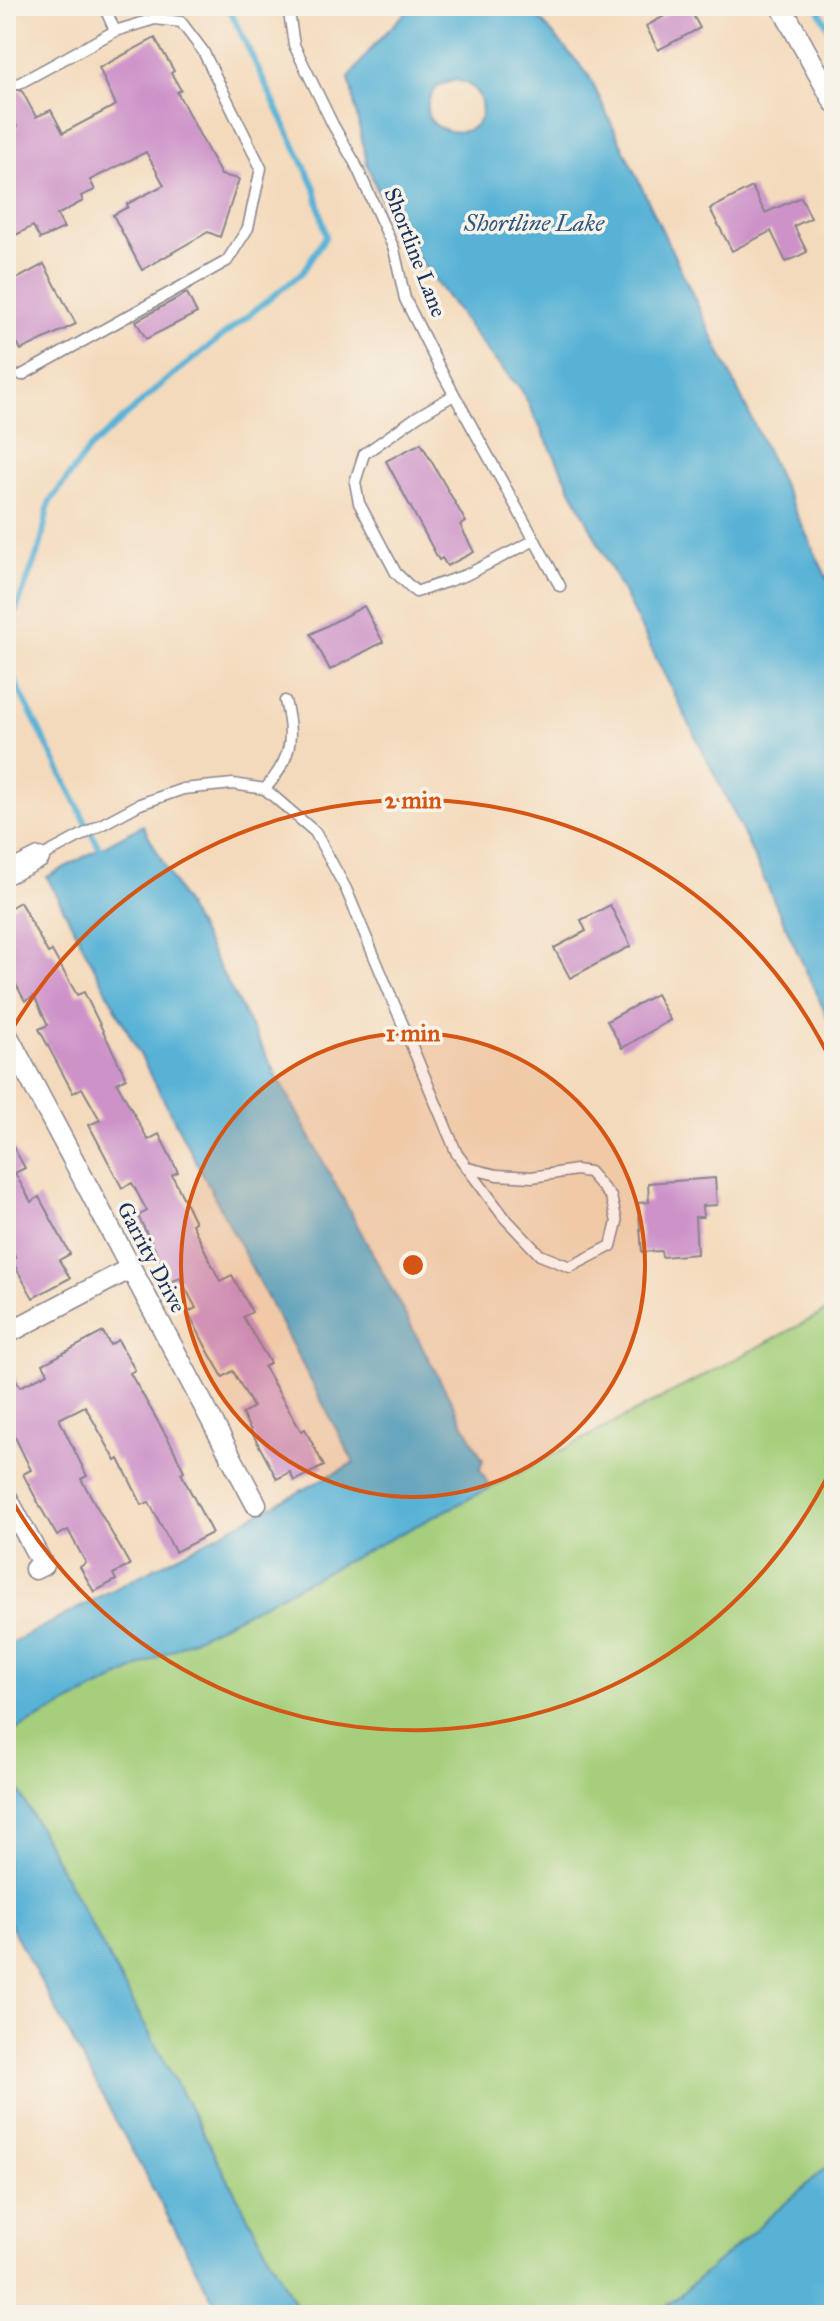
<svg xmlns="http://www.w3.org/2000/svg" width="840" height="2321" font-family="'IM FELL Great Primer',serif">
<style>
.green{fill:#a5cf7b;stroke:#607f6c;stroke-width:2}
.water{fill:#58b2d6;stroke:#3a709a;stroke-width:2;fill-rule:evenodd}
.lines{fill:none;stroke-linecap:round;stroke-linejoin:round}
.stream{stroke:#58b2d6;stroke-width:6}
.building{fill:#cd93c9}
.lane-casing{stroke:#88848d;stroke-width:13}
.street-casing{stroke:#88848d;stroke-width:23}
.lane{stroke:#fff;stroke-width:10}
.street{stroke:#fff;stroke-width:20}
.ring{fill:none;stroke:#d45514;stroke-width:4}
.labels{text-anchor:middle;stroke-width:7;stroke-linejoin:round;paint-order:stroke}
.street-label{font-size:22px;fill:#1b2f5e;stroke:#f7f3e8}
.water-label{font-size:24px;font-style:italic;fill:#2d5682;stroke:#f7f3e8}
.centre{fill:#d45514;stroke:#f7f3e8;stroke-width:4}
.ring-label{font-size:24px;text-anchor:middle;font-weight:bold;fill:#d45514;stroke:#f7f3e8;stroke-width:7;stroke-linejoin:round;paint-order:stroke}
</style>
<rect width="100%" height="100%" fill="#f7f3e8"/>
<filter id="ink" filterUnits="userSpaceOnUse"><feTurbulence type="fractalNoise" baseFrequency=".0125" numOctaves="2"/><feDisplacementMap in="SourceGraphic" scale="16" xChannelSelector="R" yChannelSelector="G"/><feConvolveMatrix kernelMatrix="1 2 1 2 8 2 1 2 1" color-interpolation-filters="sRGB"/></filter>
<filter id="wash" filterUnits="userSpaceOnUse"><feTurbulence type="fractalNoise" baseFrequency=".006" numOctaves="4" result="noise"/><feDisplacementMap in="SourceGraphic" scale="32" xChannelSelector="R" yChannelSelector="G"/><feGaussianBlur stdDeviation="1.8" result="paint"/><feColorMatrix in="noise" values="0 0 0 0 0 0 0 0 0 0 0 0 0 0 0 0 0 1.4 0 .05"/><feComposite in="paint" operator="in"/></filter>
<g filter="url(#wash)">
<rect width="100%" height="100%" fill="#f4dabc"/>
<!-- green -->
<path class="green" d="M834,1307V2161L657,2315H301L6,1767L8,1734L490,1488Z"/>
<!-- water -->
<g class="water">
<path d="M412,6H521L538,17L588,74L834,593V1032L733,811L521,389L491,356L389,219L367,164L349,78L375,44ZM456,80C467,83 476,87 480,99C496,153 393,134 439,85Z"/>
<path d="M143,825L483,1460L480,1469L490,1488L8,1734L6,1742V1646L354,1463L47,877Z"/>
<path d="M6,1767L301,2315H221L6,1917Z"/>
<path d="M834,2161V2315H657Z"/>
</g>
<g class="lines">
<!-- stream -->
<g class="stream">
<path d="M817,6L834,38"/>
<path d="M6,637L41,544L49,503L89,449L164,382L301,274L326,236L315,188L228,6"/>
<path d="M6,664L102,854"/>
</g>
</g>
<g id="blocks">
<!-- building -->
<g class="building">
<path d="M683,6H688L700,28L658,50L646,26Z"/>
<path d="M155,38L174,71L171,73L181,90L177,92L221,175L239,179L220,237L208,232L142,270L113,215L128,207L127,204L164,185L146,152L90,180L95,190L81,196L83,201L57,215L64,228L40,239L33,226L6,240V133L17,127L6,106V61L14,77L10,83L11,88L22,91L36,117L51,110L63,133L116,105L99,68Z"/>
<path d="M752,187L765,213L801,197L811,218L794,226L807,252L786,262L771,231L732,251L710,209Z"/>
<path d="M44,264L76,324L21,350L18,344L6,351V290L13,286L11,282Z"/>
<path d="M187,293L197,313L146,339L136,321Z"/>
<path d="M421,443L466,522L460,525L474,552L447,566L442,558L439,560L386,461Z"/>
<path d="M364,606L383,642L330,670L311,634Z"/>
<path d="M20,902L48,953L52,951L77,995L84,992L126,1078L117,1083L148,1140L159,1134L178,1172L172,1175L195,1222L192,1224L220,1281L232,1275L252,1312L243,1317L270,1363L264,1367L301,1431L305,1429L324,1466L294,1481L290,1472L277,1479L242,1414L253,1407L233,1371L223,1377L208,1351L188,1312L196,1308L180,1278L171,1282L138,1216L147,1211L132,1183L122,1188L89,1125L100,1120L82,1088L73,1093L39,1029L48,1025L34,996L25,1001L6,966V910Z"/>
<path d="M610,905L631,946L570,978L554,948L586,931L581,920Z"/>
<path d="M656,994L670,1020L622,1048L607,1021Z"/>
<path d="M6,1134L25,1168L15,1173L31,1202L39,1197L70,1254L59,1260L70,1278L33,1298L12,1261L16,1258L6,1240Z"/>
<path d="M715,1178L717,1205L702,1206L703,1217H695L697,1254L662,1257L661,1251L642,1252L638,1203L649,1202L648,1183Z"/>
<path d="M103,1332L110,1345L118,1340L135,1370L130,1373L171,1444L184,1471L181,1473L212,1533L175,1552L149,1502L142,1505L119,1459L116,1461L85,1406L59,1419L87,1476L81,1479L130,1565L113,1574L116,1580L94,1592L80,1567L86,1563L68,1530L57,1536L42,1510L23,1474L31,1470L14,1435L6,1439V1360L20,1387L48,1373L43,1364Z"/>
</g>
</g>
</g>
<g filter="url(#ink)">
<use href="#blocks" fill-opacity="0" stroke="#88848d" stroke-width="2"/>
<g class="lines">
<!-- lane casing -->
<g class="lane-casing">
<g id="lane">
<path d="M104,6L115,31"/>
<path d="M288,6L294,45L333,125L355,163L394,249L405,299L439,367L560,586"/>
<path d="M18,84L115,31L155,19L181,22L203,51L261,168L248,228L227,261L22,375"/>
<path d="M454,395L418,416L364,454L355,482L359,503L396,573L416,592L466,575L535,540"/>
<path d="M265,789C291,759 295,739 285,701"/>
<path d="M39,858L140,804L183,789L233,784L265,789L315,832L346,889L457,1154L504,1217L540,1255L570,1267L611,1246L617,1222L611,1197L589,1172L576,1170L532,1177L497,1175L468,1168"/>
</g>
</g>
<!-- street casing -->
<g class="street-casing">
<g id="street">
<path d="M781,6L834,102"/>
<path d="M6,874L39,858"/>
<path d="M6,1033L256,1504"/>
<path d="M6,1334L131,1268"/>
<path d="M6,1496L43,1565L35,1569"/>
</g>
</g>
<!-- lane -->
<use href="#lane" class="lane"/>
<!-- street -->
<use href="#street" class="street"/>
</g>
</g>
<!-- distance rings -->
<circle cx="413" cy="1265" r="232" fill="#d45514" fill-opacity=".12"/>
<g class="ring">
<circle cx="413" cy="1265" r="232"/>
<path d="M833 1465A465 465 0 0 1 6 1490M6 1040A465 465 0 0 1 833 1065"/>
</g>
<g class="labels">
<!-- street labels -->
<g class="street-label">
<text transform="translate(416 252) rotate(69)" y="8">Shortline Lane</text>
<text transform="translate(152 1257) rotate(62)" y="8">Garrity Drive</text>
</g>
<!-- water labels -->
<g class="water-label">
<text x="534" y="231">Shortline Lake</text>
</g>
</g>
<circle cx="413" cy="1265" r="12" class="centre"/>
<g class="ring-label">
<text x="413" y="808">2 min</text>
<text x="413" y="1041">1 min</text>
</g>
<!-- margin -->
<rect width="840" height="2321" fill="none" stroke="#f7f3e8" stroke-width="32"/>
</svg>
